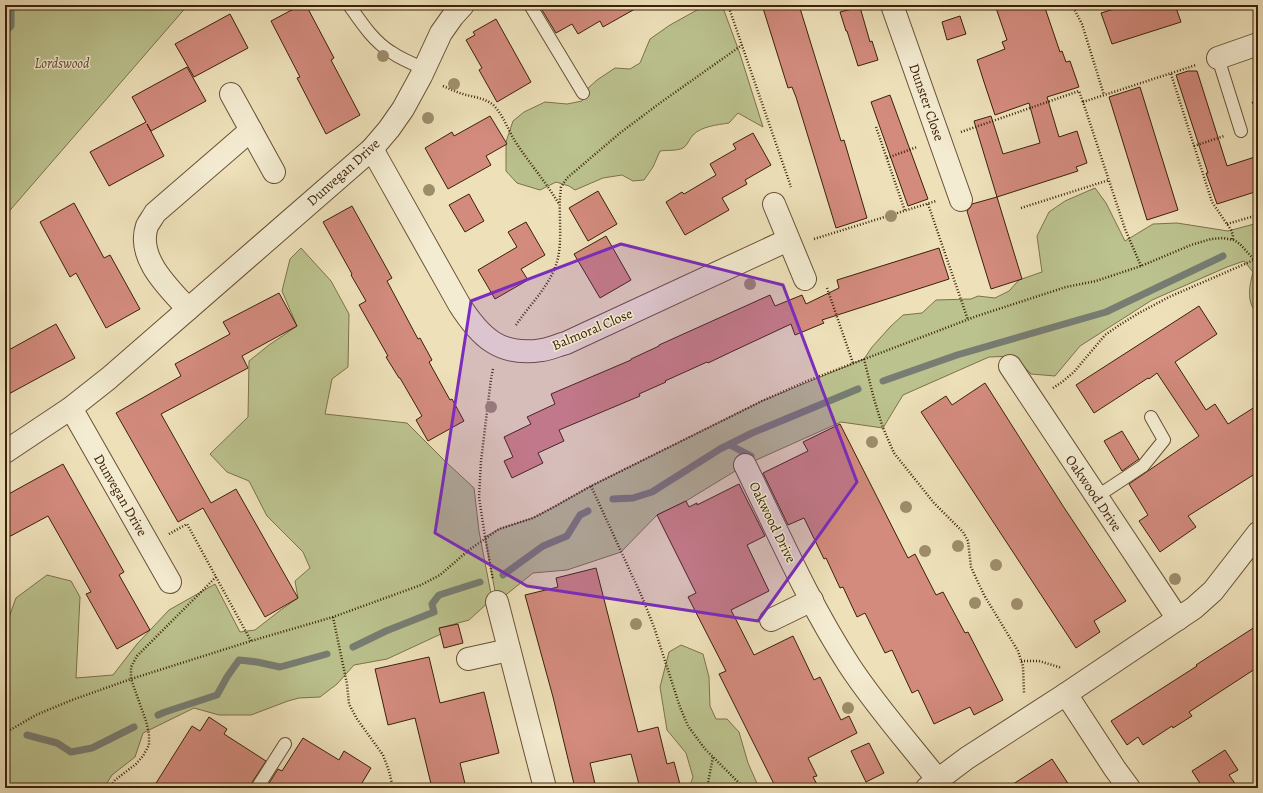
<svg xmlns="http://www.w3.org/2000/svg" width="1263" height="793" font-family="Alegreya,serif">
<style>
.green{fill:#bbc28e;stroke:#7c724b}
.lines{fill:none;stroke-linecap:round;stroke-linejoin:round}
.stream{stroke:#777d73;stroke-width:7}
.building{fill:#d38b7e;stroke:#3c2108}
.service-casing{stroke:#685134;stroke-width:14}
.minor-casing{stroke:#685134;stroke-width:24}
.path{stroke:#3c2108;stroke-width:2.5;stroke-dasharray:1 2;stroke-linecap:butt}
.service{stroke:#f4ecd2;stroke-width:12}
.minor{stroke:#f4ecd2;stroke-width:22}
.tree{fill:#9e8d6b}
.marked{fill:#7b2cbf;fill-opacity:0.2;stroke:#7b2cbf;stroke-width:3;stroke-linejoin:round}
.labels{text-anchor:middle;stroke-width:3;stroke-linejoin:round;paint-order:stroke}
.park-label{font-size:14px;font-style:italic;fill:#5c492a;stroke:#f4ecd2}
.street-label{font-size:14px;fill:#3c2108;stroke:#f4ecd2}
</style>
<rect width="100%" height="100%" fill="#eee1ba"/>
<filter id="stains"><feTurbulence type="fractalNoise" baseFrequency=".005" numOctaves="4"/><feColorMatrix values="0 0 0 0 .2 0 0 0 0 .09 0 0 0 0 .02 0 0 0 .5 -.17"/></filter>
<radialGradient id="worn" r=".72"><stop offset=".6" stop-color="#630" stop-opacity="0"/><stop offset="1" stop-color="#630" stop-opacity=".3"/></radialGradient>
<!-- green -->
<g class="green">
<path d="M5,5H188L5,216Z"/>
<path d="M706,5H722L740,54L763,127L738,113L729,123C717,125 702,126 693,135C689,139 688,145 683,148C677,151 667,150 660,151L653,167L644,180L633,181L622,175L603,178L575,190L569,186L556,182L540,190L517,183L506,171V142L513,121L524,112L545,102L567,104L582,101L587,89L597,80L615,68L630,69L640,63L650,39L670,25Z"/>
<path d="M1095,188L1106,203L1125,241L1153,224L1177,223L1228,231L1258,223V315C1246,302 1249,288 1253,272L1244,261L1227,267L1152,300L1080,346L1055,376L1031,374L1014,356L989,357L903,395L883,428L841,422L745,465L686,501L657,515L621,552L567,570L533,573L497,602L485,537L499,529L533,518L552,508L591,486L762,401L864,359L872,347L890,327L903,315L922,313L936,300L971,299L978,296L995,298L1009,291L1019,280L1042,272L1037,236L1049,212L1065,201Z"/>
<path d="M301,248L331,281L349,314L348,367L332,379L325,414L407,423L446,462L474,488L479,531L492,599L469,620L440,628L441,634L387,659L354,665L337,684L320,697L299,698L288,701L251,715H219L194,708L143,733L135,757L112,775L104,788H5V628L16,598L47,575L71,581L80,597L76,678L113,675L137,644L169,610L215,584L240,632L255,630L282,609L298,598L295,581L310,568L303,552L267,516L249,481L227,472L210,454L248,417L249,361L269,345L297,326L282,291L290,259Z"/>
<path d="M681,645L703,654L709,677L710,706L716,719H727L739,732L748,763L759,788H689L693,777L686,753L667,730L660,687L669,652Z"/>
</g>
<g class="lines">
<!-- stream -->
<g class="stream">
<path d="M5,32L11,26V5"/>
<path d="M883,381L957,355L1106,312L1223,256"/>
<path d="M730,445L751,456"/>
<path d="M613,499L633,498L652,492L720,449L752,433L858,389"/>
<path d="M503,575L543,546L567,536L580,515L588,511"/>
<path d="M353,647L386,631L434,612L432,604L439,595L480,582"/>
<path d="M158,715L165,712L217,695L227,677L239,660L257,662L280,667L327,654"/>
<path d="M27,735L57,743L71,752L92,748L134,727"/>
</g>
</g>
<!-- building -->
<g class="building">
<path d="M301,5H306L334,58L331,60L360,115L326,134L297,78L300,77L271,21Z"/>
<path d="M539,5H642L603,27L600,21L578,34L572,24L556,33Z"/>
<path d="M762,5H799L841,141L844,140L867,218L836,228L796,97L792,87L788,88Z"/>
<path d="M995,5H1044L1060,52L1062,51L1066,62L1070,61L1079,87L1047,97L1059,137L1077,131L1087,163L1076,167L1078,171L997,197L974,121L991,116L1003,154L1040,143L1029,103L995,115L984,82L977,60L1005,49L1002,42L1007,40Z"/>
<path d="M1127,5H1175L1181,22L1112,44L1101,13Z"/>
<path d="M860,7L870,42L872,41L878,60L858,66L847,31H846L840,12Z"/>
<path d="M230,14L248,48L194,77L175,44Z"/>
<path d="M960,16L966,34L947,40L942,22Z"/>
<path d="M496,19L531,82L497,102L479,70L482,68L466,40L475,35L473,32Z"/>
<path d="M187,67L206,101L151,131L147,124L164,156L109,186L90,152L146,122L132,97Z"/>
<path d="M1188,71H1197L1227,166L1258,156V191L1217,204L1206,173H1208L1176,75Z"/>
<path d="M1140,87L1178,210L1147,220L1109,97Z"/>
<path d="M890,95L928,199L908,206L871,102Z"/>
<path d="M490,116L507,144L486,156L491,165L448,189L425,148L452,132L454,136Z"/>
<path d="M753,133L771,165L745,180L747,184L722,198L729,210L685,235L666,202L682,192L684,194L716,175L710,164L736,149L733,144Z"/>
<path d="M598,191L617,224L588,241L569,208Z"/>
<path d="M469,194L484,221L465,232L449,205Z"/>
<path d="M997,197L1022,279L991,289L967,211L970,208L972,204Z"/>
<path d="M74,203L104,258L110,255L140,309L106,328L76,273L70,277L40,222Z"/>
<path d="M352,206L392,278L387,281L418,339L420,338L432,360L429,362L450,400L452,399L464,421L428,441L416,420L422,416L400,378H399L386,357L388,356L359,305L366,301L351,275L352,274L323,222Z"/>
<path d="M526,222L545,255L521,269L528,280L495,299L478,270L517,247L508,232Z"/>
<path d="M606,236L631,280L600,298L574,254Z"/>
<path d="M939,248L949,279L822,320L824,323L795,335L791,324L731,352L708,363L707,362L665,381L666,382L639,394L640,396L559,430L564,441L538,453L543,463L512,478L504,461L513,457L504,437L531,424L527,417L555,404L551,394L631,360V359L659,346V345L770,295L775,306L802,295L806,304L839,288L837,280Z"/>
<path d="M279,293L297,326L242,356L248,368L161,414L211,503L236,489L298,598L265,617L203,508L178,522L116,413L181,376L175,364L230,334L223,322Z"/>
<path d="M1199,306L1217,334L1175,362L1206,410L1215,404L1228,424L1258,405V472L1188,516L1196,527L1160,552L1139,521L1148,515L1129,484L1199,436L1157,373L1149,379L1148,378L1094,413L1076,385Z"/>
<path d="M56,324L75,358L5,396V352Z"/>
<path d="M985,383L1063,506L1126,601L1094,621L1100,632L1076,648L921,412L946,396L952,405Z"/>
<path d="M840,424L908,558L915,554L936,595L943,592L965,633L968,632L1003,700L974,715L970,707L934,724L918,690L912,693L892,650L885,653L865,613L857,617L843,587L840,588L826,558L824,559L804,518L788,525L763,473L808,451L803,442Z"/>
<path d="M1122,431L1139,459L1122,471L1104,441Z"/>
<path d="M63,464L124,572L119,575L150,630L117,649L86,594L91,592L48,516L5,539V496Z"/>
<path d="M739,484L765,536L747,545L769,591L731,610L754,655L793,636L814,680L820,677L841,720L849,716L857,733L808,758L817,776L813,777L819,788H776L719,674L726,671L688,597L696,593L657,515L686,501L689,507L697,503V505Z"/>
<path d="M596,568L638,732L658,727L667,764L674,762L681,788H640L631,754L590,763L596,788H575L553,697L525,595L558,587L556,578Z"/>
<path d="M458,624L463,643L444,648L439,628Z"/>
<path d="M1258,625V667L1189,712L1192,716L1173,728L1172,726L1143,745L1138,737L1127,745L1111,721L1197,666L1196,665Z"/>
<path d="M429,657L440,703L484,692L499,753L460,763L466,788H432L415,718L388,725L375,669Z"/>
<path d="M209,717L227,729L224,734L266,761L251,784L250,788H153L192,726L200,731Z"/>
<path d="M303,738L339,760L344,751L371,768L359,788H266L278,769L282,771Z"/>
<path d="M869,743L884,773L866,782L851,751Z"/>
<path d="M1225,750L1238,770L1229,775L1238,788H1203L1192,771Z"/>
<path d="M1052,759L1071,788H1007Z"/>
</g>
<g class="lines">
<!-- service casing -->
<g class="service-casing">
<g id="service">
<path d="M349,5C361,22 373,41 391,52C401,59 413,64 425,69"/>
<path d="M530,5L583,93"/>
<path d="M1218,58L1241,131"/>
<path d="M1096,497L1143,466L1164,440L1151,417"/>
<path d="M257,788L285,744"/>
</g>
</g>
<!-- minor casing -->
<g class="minor-casing">
<g id="minor">
<path d="M892,5L961,200"/>
<path d="M1218,58L1258,44"/>
<path d="M231,94L274,172"/>
<path d="M372,149L459,304C480,337 500,357 542,350C550,349 558,345 566,343L788,240"/>
<path d="M774,204L805,279"/>
<path d="M188,309C169,288 136,258 147,226C149,222 153,217 155,213L251,130"/>
<path d="M1010,366L1178,619"/>
<path d="M71,408L170,582"/>
<path d="M5,452L71,408L109,378L372,149L389,129L403,109L421,76L441,33L453,16L463,5"/>
<path d="M745,465C778,532 808,602 849,665C875,705 908,742 938,780"/>
<path d="M497,602L545,788"/>
<path d="M771,620L812,600"/>
<path d="M468,659L509,650"/>
<path d="M1066,694L1115,769L1129,788"/>
<path d="M927,788L967,758L1066,694L1194,608L1213,591L1258,533"/>
</g>
</g>
<!-- path -->
<g class="path">
<path d="M728,5L791,187"/>
<path d="M1072,5L1082,24L1104,95"/>
<path d="M1074,8L1080,5"/>
<path d="M1171,74L1212,202L1231,230L1233,235L1232,240"/>
<path d="M443,86C450,89 456,92 463,94C473,97 484,98 492,104C502,112 508,130 515,141C529,163 546,182 559,204"/>
<path d="M1252,103L1258,100"/>
<path d="M876,127L905,211"/>
<path d="M961,132L1079,91L1083,102"/>
<path d="M1194,146L1224,136"/>
<path d="M887,158L917,147"/>
<path d="M928,204L968,320"/>
<path d="M1021,208L1109,180"/>
<path d="M1227,224L1258,215"/>
<path d="M814,239L936,201"/>
<path d="M1141,266L1125,229L1083,102L1196,65"/>
<path d="M827,288L853,363"/>
<path d="M516,325C530,304 552,284 558,258C562,240 559,215 560,197L561,187L567,178L620,133L660,103L742,45"/>
<path d="M864,359L874,399L883,428L894,453L934,503L963,532L968,541L971,567L984,595L1018,651L1023,666L1024,693"/>
<path d="M493,369L491,379L481,461L479,497L485,537L493,580"/>
<path d="M1053,388L1062,382L1074,372L1105,335L1121,324L1139,313L1169,297L1254,260"/>
<path d="M591,486L642,597L654,627L680,707L688,726L705,749L744,788"/>
<path d="M169,534L187,524L251,641"/>
<path d="M333,617L347,684L349,704L357,719L383,755L389,771L393,788"/>
<path d="M1021,661H1039L1062,668"/>
<path d="M5,733L36,715L72,700L131,679L251,641L333,617L421,585L440,575L469,550L499,529L533,518L552,508L591,486L762,401L807,381L977,316L1066,287L1096,281L1141,266L1191,245L1211,239L1223,238L1234,240L1240,244L1258,264"/>
<path d="M109,788L115,780L136,764L143,756L149,745V734L146,721L131,679V667L137,656L216,577"/>
<path d="M707,788L713,757"/>
</g>
<!-- service -->
<use href="#service" class="service"/>
<!-- minor -->
<use href="#minor" class="minor"/>
</g>
<!-- trees -->
<g class="tree">
<circle cx="383" cy="56" r="6"/>
<circle cx="454" cy="84" r="6"/>
<circle cx="428" cy="118" r="6"/>
<circle cx="429" cy="190" r="6"/>
<circle cx="891" cy="216" r="6"/>
<circle cx="750" cy="284" r="6"/>
<circle cx="491" cy="407" r="6"/>
<circle cx="872" cy="442" r="6"/>
<circle cx="906" cy="507" r="6"/>
<circle cx="958" cy="546" r="6"/>
<circle cx="925" cy="551" r="6"/>
<circle cx="996" cy="565" r="6"/>
<circle cx="1175" cy="579" r="6"/>
<circle cx="975" cy="603" r="6"/>
<circle cx="1017" cy="604" r="6"/>
<circle cx="636" cy="624" r="6"/>
<circle cx="848" cy="708" r="6"/>
</g>
<!-- marked area -->
<path class="marked" d="M621,244L783,285L857,482L758,621L527,586L435,533L471,301Z"/>
<g class="labels">
<!-- park labels -->
<g class="park-label">
<text x="62" y="68">Lordswood</text>
</g>
<!-- street labels -->
<g class="street-label">
<text transform="translate(927 102) rotate(71)" y="5">Dunster Close</text>
<text transform="translate(343 172) rotate(-42)" y="5">Dunvegan Drive</text>
<text transform="translate(592 329) rotate(-23)" y="5">Balmoral Close</text>
<text transform="translate(1094 493) rotate(56)" y="5">Oakwood Drive</text>
<text transform="translate(121 495) rotate(60)" y="5">Dunvegan Drive</text>
<text transform="translate(773 522) rotate(64)" y="5">Oakwood Drive</text>
</g>
</g>
<!-- margin -->
<rect width="1263" height="793" fill="none" stroke="#eee1ba" stroke-width="20"/>
<rect x="6" y="6" width="1251" height="781" fill="none" stroke="#3c2108" stroke-width="2"/>
<rect x="10" y="10" width="1243" height="773" fill="none" stroke="#3c2108"/>
<rect width="100%" height="100%" filter="url(#stains)"/>
<rect width="100%" height="100%" fill="url(#worn)"/>
</svg>
